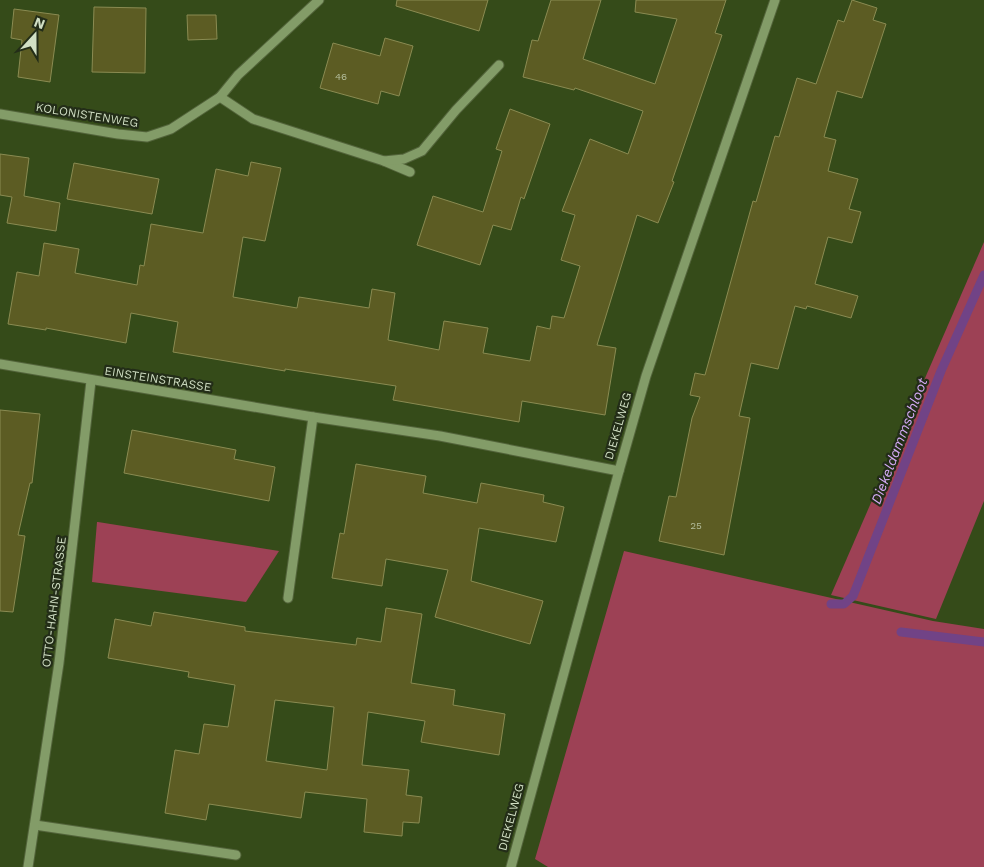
<svg xmlns="http://www.w3.org/2000/svg" width="984" height="867" font-family="'Work Sans',sans-serif">
<style>
.green{fill:#9d4155}
.lines{fill:none;stroke-linecap:round;stroke-linejoin:round}
.stream{stroke:#714386;stroke-width:9}
.building{fill:#5c5c23;stroke:#8a8b52;fill-rule:evenodd}
.minor-casing{stroke:#53643b;stroke-width:11}
.minor{stroke:#839c68;stroke-width:9}
.labels{text-anchor:middle;stroke-width:4.5;stroke-linejoin:round;paint-order:stroke}
.number-label{font-size:10px;fill:#b4be9c}
.street-label{font-size:12px;fill:#d1dfc4;stroke:#232d18}
.water-label{font-size:14px;font-style:italic;fill:#d6acf8;stroke:#232d18}
</style>
<rect width="100%" height="100%" fill="#354b19"/>
<!-- green -->
<g class="green">
<path d="M984,242V501L936,619L831,595Z"/>
<path d="M97,522H98L279,551L246,602L92,582Z"/>
<path d="M624,551L933,621L984,629V867H548L535,859Z"/>
</g>
<g class="lines">
<!-- stream -->
<g class="stream">
<path d="M831,604H844L853,596L941,371L984,275"/>
<path d="M901,632L984,642"/>
</g>
</g>
<!-- building -->
<g class="building">
<path d="M397,0H488L479,31L396,6Z"/>
<path d="M551,0H601L583,59L655,84L677,19L635,12L636,0H726L715,33L722,35L672,181L674,182L658,223L637,215L597,345L616,348L605,415L522,401L519,422L393,400L396,386L285,369V371L173,352L178,322L131,313L126,343L46,328V330L8,324L17,272L39,276L44,243L79,249L75,273L137,285L140,265L144,266L151,224L203,233L216,169L248,176L251,162L281,168L265,241L243,237L233,297L297,308L299,297L369,308L372,289L395,293L388,340L439,350L444,321L488,328L483,353L530,361L537,326L550,329L552,316L564,318L580,266L561,260L575,215L562,211L590,139L628,154L643,111L575,88L574,90L523,77L532,40L538,41Z"/>
<path d="M852,0L877,8L873,20L886,24L862,98L837,91L824,137L836,140L828,171L858,179L849,209L861,212L852,243L828,237L815,284L858,296L851,318L807,306L806,309L795,306L778,369L751,363L739,416L750,418L724,555L659,541L669,496L676,497L692,418L700,397L690,395L695,373L705,375L753,201L756,202L775,136L779,137L797,78L816,84L838,20L844,22Z"/>
<path d="M94,7L146,8L145,73L92,72Z"/>
<path d="M14,9L59,15L50,82L18,77L22,40L11,38Z"/>
<path d="M187,15H216L217,39L188,40Z"/>
<path d="M385,38L413,46L399,96L381,91L378,104L320,88L333,43L380,56Z"/>
<path d="M510,109L550,124L524,199L521,197L511,230L493,225L480,265L417,245L433,196L483,212L502,151L496,149Z"/>
<path d="M0,154L29,158L24,196L60,203L56,231L7,223L12,197L0,195Z"/>
<path d="M74,163L159,179L152,214L67,199Z"/>
<path d="M0,410L40,414L32,483H30L18,535L25,536L13,612L0,611Z"/>
<path d="M132,430L236,450L234,459L275,467L269,501L124,473Z"/>
<path d="M356,464L426,476L423,493L477,503L481,483L544,495L543,502L564,507L556,542L479,528L471,581L543,601L530,644L435,617L448,570L386,559L382,586L332,578L340,533L344,534Z"/>
<path d="M386,608L422,614L411,683L455,690L453,705L505,714L499,755L421,742L425,721L368,712L362,765L409,770L406,795L422,797L419,823L403,822L402,836L364,832L367,799L305,792L301,818L209,804L206,820L165,813L175,750L199,754L204,724L228,727L235,685L188,677L189,672L108,658L115,619L151,626L154,612L245,627V631L356,645L357,638L381,642ZM275,700L334,707L327,770L266,761Z"/>
</g>
<g class="lines">
<!-- minor casing -->
<g class="minor-casing">
<g id="minor">
<path d="M220,97L253,119L384,161L410,172"/>
<path d="M0,114L118,134L147,137L171,129L220,97L238,75L319,0"/>
<path d="M384,161L404,159L422,151L456,110L499,65"/>
<path d="M0,364L313,417L440,436L619,471"/>
<path d="M288,598L313,417"/>
<path d="M35,825L236,855"/>
<path d="M28,867L59,663L91,381"/>
<path d="M511,867L619,471L646,376L775,0"/>
</g>
</g>
<!-- minor -->
<use href="#minor" class="minor"/>
</g>
<g class="labels">
<!-- number labels -->
<g class="number-label">
<text x="341" y="80">46</text>
<text x="696" y="529">25</text>
</g>
<!-- street labels -->
<g class="street-label">
<text transform="translate(87 115) rotate(9)" y="4">KOLONISTENWEG</text>
<text transform="translate(158 379) rotate(9)" y="4">EINSTEINSTRASSE</text>
<text transform="translate(618 426) rotate(-74)" y="4">DIEKELWEG</text>
<text transform="translate(54 602) rotate(-83)" y="4">OTTO-HAHN-STRASSE</text>
<text transform="translate(511 817) rotate(-75)" y="4">DIEKELWEG</text>
</g>
<!-- water labels -->
<g class="water-label">
<text transform="translate(899 441) rotate(-69)" y="5">Diekeldammschloot</text>
</g>
</g>
<!-- north arrow -->
<g transform="translate(35 35) rotate(21)" stroke="#232d18" stroke-width="4" paint-order="stroke">
<path d="M0-4L9 19L0 12L-9 19Z" fill="#d1dfc4"/>
<text y="-8" font-size="14" font-weight="bold" text-anchor="middle" fill="#d1dfc4">N</text>
</g>
</svg>
